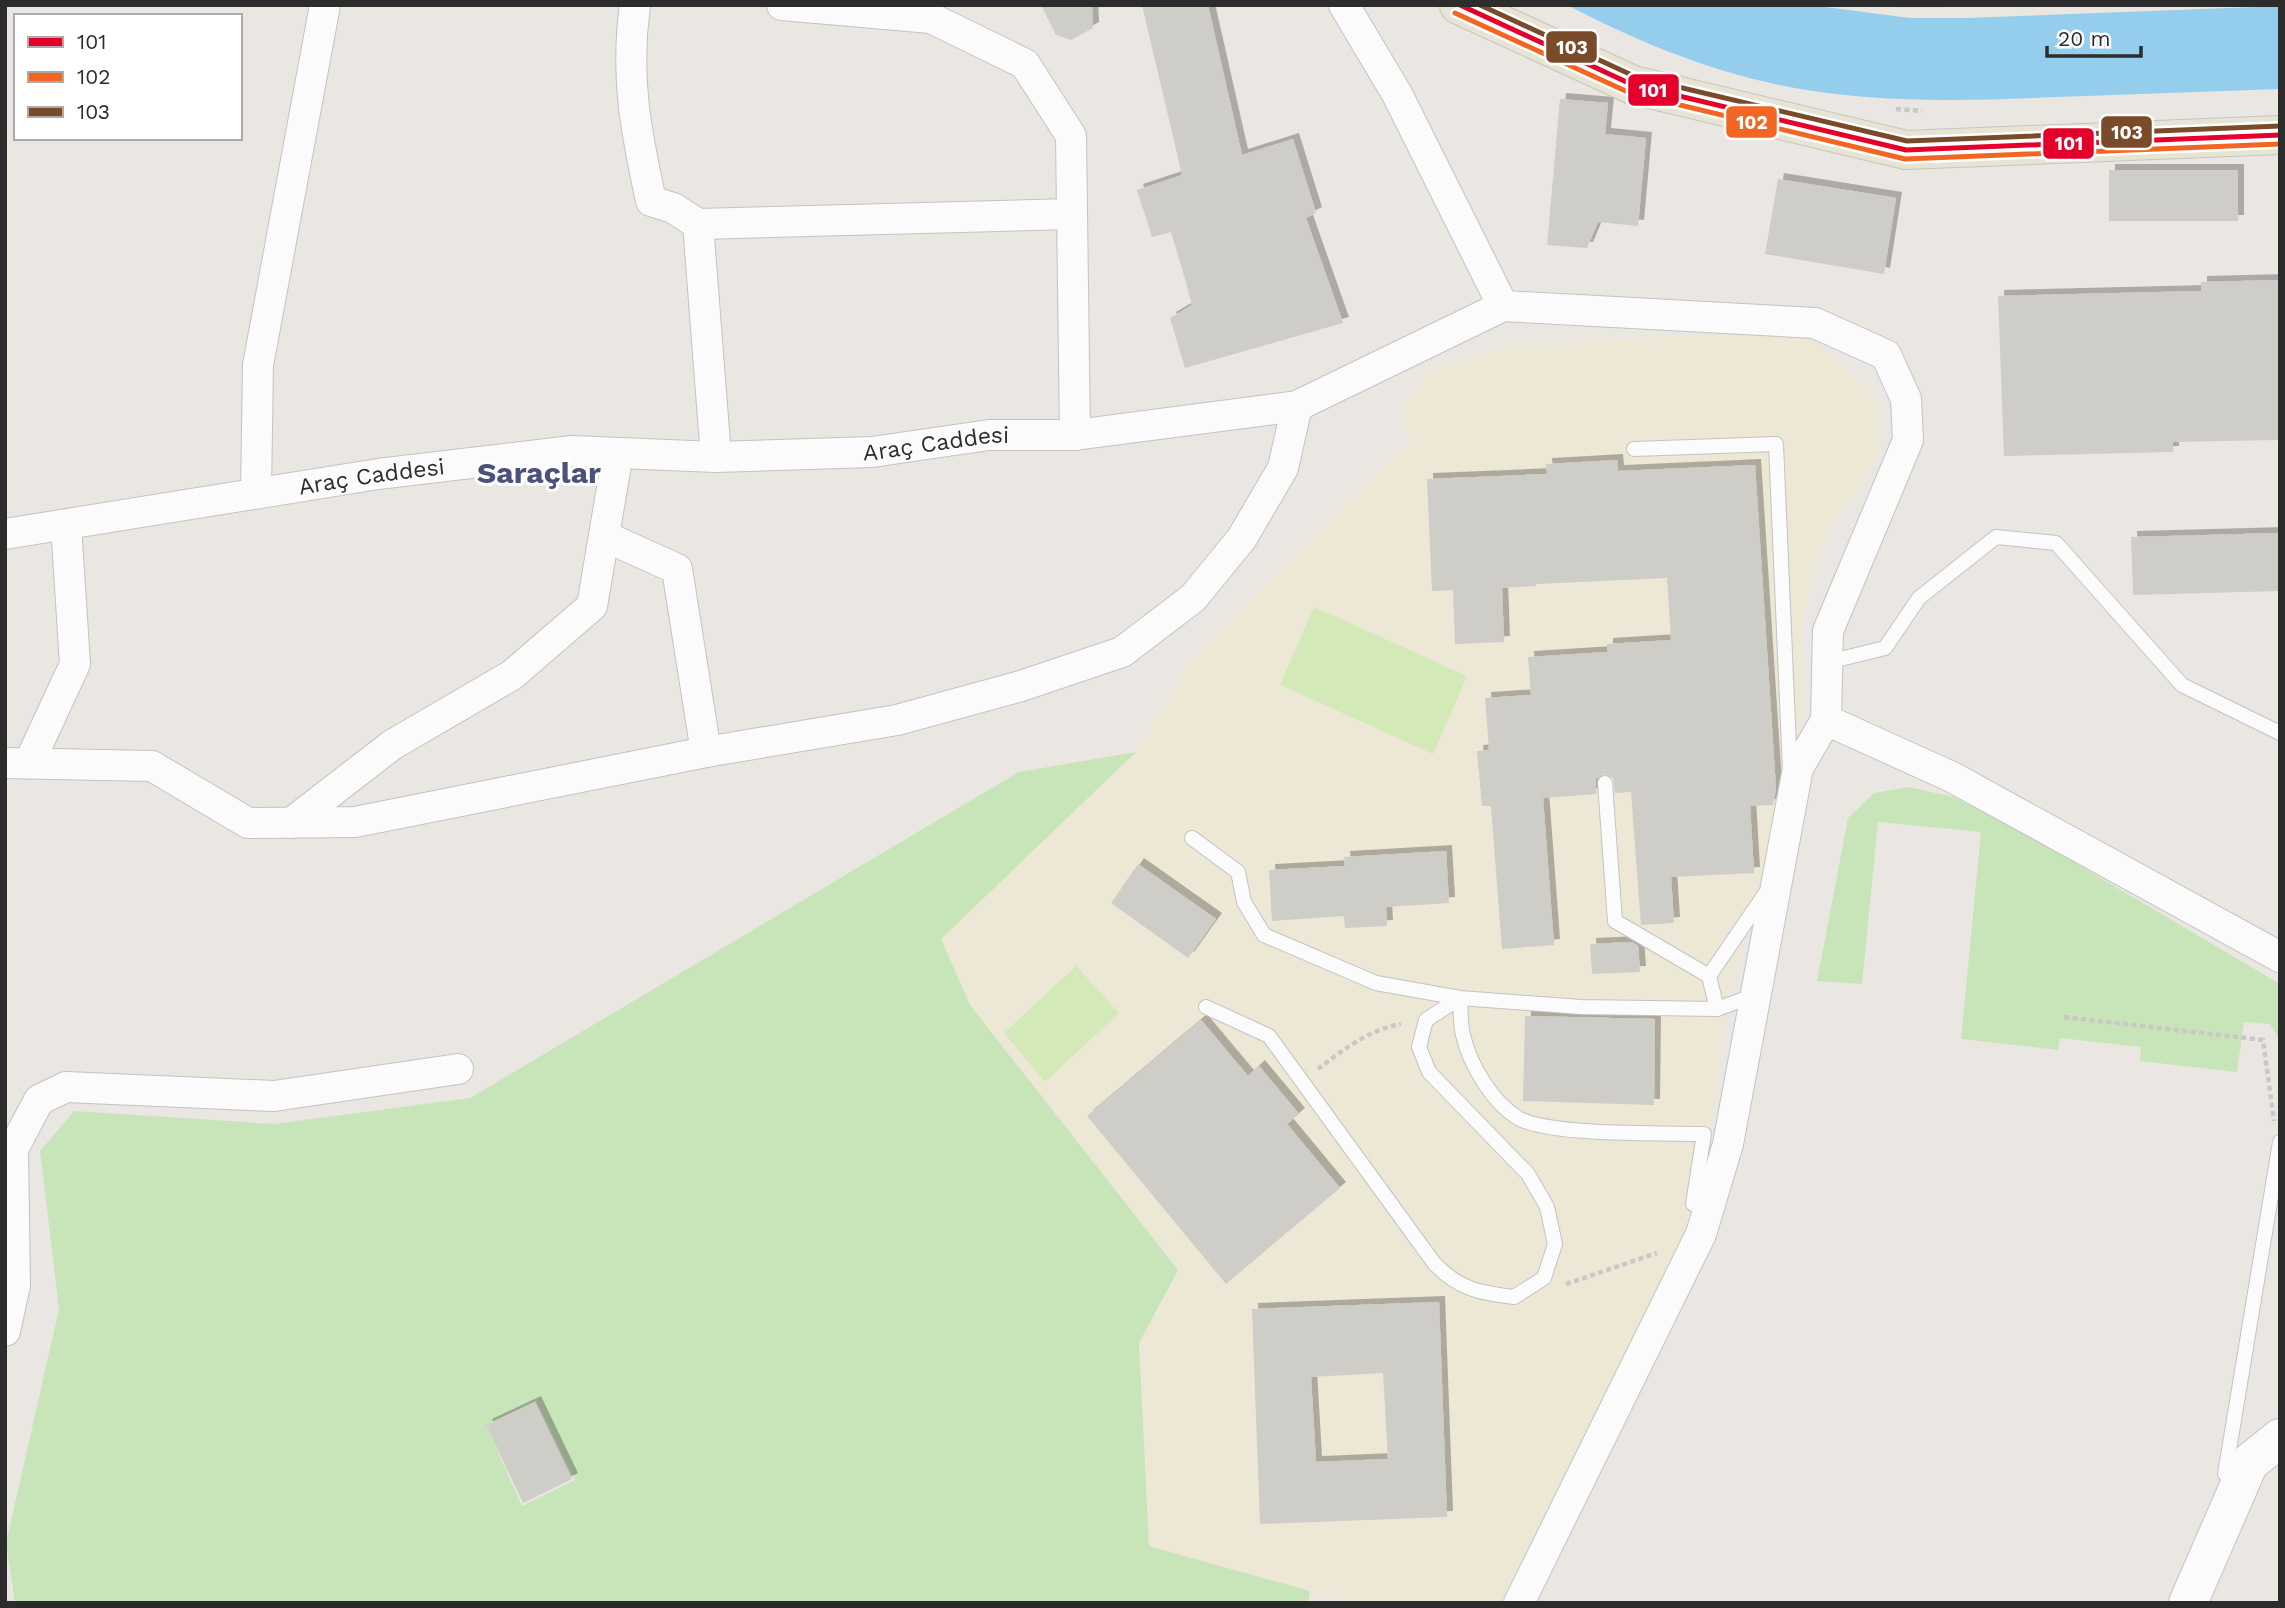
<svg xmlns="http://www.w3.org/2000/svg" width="2285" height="1608" font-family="'Work Sans',sans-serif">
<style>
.education{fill:#ede7d6}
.green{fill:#c8e5ba;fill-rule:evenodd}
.pitch{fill:#d3e9b8}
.water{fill:#95ceec}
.building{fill:#cfcdc8;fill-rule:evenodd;filter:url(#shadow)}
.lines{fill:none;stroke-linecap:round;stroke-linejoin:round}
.service-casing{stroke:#c3c3c3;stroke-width:16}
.minor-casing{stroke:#c3c3c3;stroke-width:32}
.secondary-casing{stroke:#c3c3c3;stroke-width:40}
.primary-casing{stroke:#c6c4c2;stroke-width:40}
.path{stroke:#c8c8c7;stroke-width:4.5;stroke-dasharray:5 3.5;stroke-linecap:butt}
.service{stroke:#fcfbfb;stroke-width:14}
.minor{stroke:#fcfbfb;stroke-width:30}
.secondary{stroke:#fcfbfb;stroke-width:38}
.primary{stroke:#e7e4d4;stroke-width:38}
.bus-1-casing{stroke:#fff;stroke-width:10}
.bus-2-casing{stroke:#fff;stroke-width:10}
.bus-3-casing{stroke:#fff;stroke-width:10}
.bus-1{stroke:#e4002b;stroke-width:5}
.bus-2{stroke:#f26522;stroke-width:5}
.bus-3{stroke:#7a4b2a;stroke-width:5}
.labels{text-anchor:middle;stroke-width:6;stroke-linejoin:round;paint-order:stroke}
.street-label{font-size:23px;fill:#2c2c2c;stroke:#fff}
.district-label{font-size:30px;font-weight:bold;fill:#4b507d;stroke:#fff}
.line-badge{stroke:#fff;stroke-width:2.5}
.badge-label{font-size:19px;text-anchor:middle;font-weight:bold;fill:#fff}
</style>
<defs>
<filter id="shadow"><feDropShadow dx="6" dy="-6" stdDeviation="0" flood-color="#0004"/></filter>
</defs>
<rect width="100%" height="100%" fill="#eae7e2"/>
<!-- education -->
<path class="education" d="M1778,330L1812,340L1870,389L1879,409L1881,430L1879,454L1831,528L1817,563L1802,619L1804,709L1728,1005L1695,1234L1506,1603H1353L1149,1547L1139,1343L1178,1269L970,1005L941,938L1136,752L1187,665L1345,502L1411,441L1401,412L1427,371L1507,346Z"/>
<!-- green -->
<g class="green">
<path d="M1136,752L941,939L970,1005L1178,1270L1139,1343L1149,1546L1310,1591L1308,1603H15L6,1543L59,1309L40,1151L74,1111L274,1124L470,1098L1019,772ZM536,1400L575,1480L522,1506L486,1425Z"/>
<path d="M1908,787L1954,797L2009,824L2280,984V1040L2270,1024L2244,1022L2237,1072L2140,1061L2141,1047L2060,1038L2058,1050L1961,1039L1981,832L1878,822L1862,984L1817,981L1848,818L1874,793Z"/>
</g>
<!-- pitch -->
<g class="pitch">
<path d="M1314,607L1467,676L1433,754L1280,685Z"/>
<path d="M1076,966L1119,1013L1045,1082L1004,1033Z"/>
</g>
<!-- water -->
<path class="water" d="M1567,5H1810L1910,18H1967L2280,6V89C2206,92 2132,94 2058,97C1964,101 1871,104 1779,85C1704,69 1634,40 1567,5Z"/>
<!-- building -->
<g class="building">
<path d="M1041,5H1092L1093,28L1071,40L1056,35Z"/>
<path d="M1142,5H1208L1242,155L1293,139L1316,213L1306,218L1343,323L1185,368L1170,318L1192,305L1185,279L1171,232L1152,237L1137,190L1182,175Z"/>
<path d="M1560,99L1608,103L1605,134L1646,138L1638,226L1598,222L1587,248L1547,245Z"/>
<rect x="2109" y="170" width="129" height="51"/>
<path d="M1778,179L1896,198L1884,274L1765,254Z"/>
<path d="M2280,280V440L2173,442V452L2004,456L1998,296L2201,291V282Z"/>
<path d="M1617,460L1618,471L1755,465L1776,789L1773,805L1750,806L1754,873L1671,877L1674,923L1641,925L1631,792L1615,793L1613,778L1604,774L1596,779V794L1543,798L1554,945L1502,949L1491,806H1482L1477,751L1489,750L1485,698L1531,695L1528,657L1607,652V644L1671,640L1667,578L1536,584V586L1502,588L1504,642L1455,644L1453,590L1432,591L1427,479L1547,474L1546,464Z"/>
<path d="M2280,533V591L2133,595L2131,537Z"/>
<path d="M1446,851L1449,903L1386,907L1387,926L1345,928L1344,916L1272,921L1269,870L1345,866L1344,857Z"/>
<path d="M1138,864L1216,919L1188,958L1111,903Z"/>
<path d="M1632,942L1638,946L1640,972L1592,974L1590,944Z"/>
<path d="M1525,1016L1655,1019L1654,1105L1523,1101Z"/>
<path d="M1201,1020L1248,1076L1259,1066L1299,1114L1287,1124L1340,1188L1226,1284L1087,1116Z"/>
<path d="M1439,1302L1447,1517L1260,1524L1252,1309ZM1383,1373L1388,1459L1316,1462L1311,1377Z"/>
<path d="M535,1402L572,1479L523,1503L486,1425Z"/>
</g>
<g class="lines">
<!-- service casing -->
<g class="service-casing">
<g id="service">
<path d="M1634,449L1776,444L1790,771"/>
<path d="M1828,662L1885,648L1919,598L1996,537L2056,543L2182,685L2280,733"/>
<path d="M1605,783L1615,921L1709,976L1717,1009"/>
<path d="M1192,838L1238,872L1244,902L1264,935L1376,983L1460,998L1581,1007L1717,1009L1755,995"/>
<path d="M1709,976L1765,894"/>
<path d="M1206,1007L1269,1036L1434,1263C1458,1289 1480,1293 1514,1297L1544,1278L1555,1244L1547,1207L1528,1174L1429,1072L1419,1047L1426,1020L1460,998C1461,1010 1460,1024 1463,1035C1470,1065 1492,1102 1518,1118C1550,1136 1662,1133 1704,1134L1693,1204"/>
<path d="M2235,1470L2225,1474L2280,1142"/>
</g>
</g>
<!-- minor casing -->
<g class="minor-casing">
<g id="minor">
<path d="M635,5C625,78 636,131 651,201L673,208L698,224L716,457"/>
<path d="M782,5L931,18L1025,64L1071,136L1075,435"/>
<path d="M1344,5L1397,94L1503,306L1815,323L1886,355L1906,399L1908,440L1828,631L1826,720L1952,777L2280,957"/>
<path d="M698,224L1072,214"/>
<path d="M256,493L258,365L325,5"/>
<path id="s1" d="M5,534L378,474L572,451L716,457L872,452L989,435H1075L1297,406L1503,306"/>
<path d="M604,536L677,569L706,752"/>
<path d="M30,761L75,664L66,525"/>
<path d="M5,763L152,766L248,823L355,822L706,752L897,720L1021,686L1122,652L1193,598L1242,538L1283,468L1297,406"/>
<path d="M291,823L392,745L512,675L592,606L618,453"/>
<path d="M5,1331L15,1285L13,1149L39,1100L66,1087L274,1096L458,1069"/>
<path d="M1519,1603L1701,1234L1728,1144L1798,768L1826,720"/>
</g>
</g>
<!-- secondary casing -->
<g class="secondary-casing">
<path id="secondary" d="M2188,1603L2249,1463L2280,1438"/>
</g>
<!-- primary casing -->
<g class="primary-casing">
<path id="primary" d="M1459,5L1633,85L1906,150L2280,135"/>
</g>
<!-- path -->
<g class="path">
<path d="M1896,5H1946"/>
<path d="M1896,109L1922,111"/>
<path d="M2064,1017L2263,1040L2274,1121"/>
<path d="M1318,1069C1342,1050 1371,1029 1401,1024"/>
<path d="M1566,1284L1657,1253"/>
</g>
<!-- service -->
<use href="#service" class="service"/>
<!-- minor -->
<use href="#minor" class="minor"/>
<!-- secondary -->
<use href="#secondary" class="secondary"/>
<!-- primary -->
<use href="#primary" class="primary"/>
<!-- bus-1 casing -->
<g class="bus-1-casing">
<path id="bus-1" d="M1460,5L1633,85L1906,150L2280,135"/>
</g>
<!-- bus-2 casing -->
<g class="bus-2-casing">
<path id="bus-2" d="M1455,13L1630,93L1905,159L2280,144"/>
</g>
<!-- bus-3 casing -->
<g class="bus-3-casing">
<path id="bus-3" d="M1480,5L1636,77L1907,141L2280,126"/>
</g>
<!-- bus-1 -->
<use href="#bus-1" class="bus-1"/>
<!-- bus-2 -->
<use href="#bus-2" class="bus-2"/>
<!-- bus-3 -->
<use href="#bus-3" class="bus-3"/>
</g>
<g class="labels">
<!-- street labels -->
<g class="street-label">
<text dy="8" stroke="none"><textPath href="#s1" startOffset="938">Araç Caddesi</textPath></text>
<text dy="8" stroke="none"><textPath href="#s1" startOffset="371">Araç Caddesi</textPath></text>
</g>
<!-- district labels -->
<g class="district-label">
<text x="539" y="483">Saraçlar</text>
</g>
</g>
<g class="line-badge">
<rect x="1545" y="30" width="53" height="34" rx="7" fill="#7a4b2a"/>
<rect x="1627" y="73" width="53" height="34" rx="7" fill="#e4002b"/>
<rect x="1725" y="105" width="53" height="34" rx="7" fill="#f26522"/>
<rect x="2100" y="115" width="53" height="34" rx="7" fill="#7a4b2a"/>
<rect x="2042" y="127" width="53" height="33" rx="7" fill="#e4002b"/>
</g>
<g class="badge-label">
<text x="1572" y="54">103</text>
<text x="1653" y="97">101</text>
<text x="1752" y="129">102</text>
<text x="2127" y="139">103</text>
<text x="2069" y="150">101</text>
</g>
<!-- border -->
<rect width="2285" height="1608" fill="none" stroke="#2c2c2c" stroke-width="14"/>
<!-- legend -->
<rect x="14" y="14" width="228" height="126" fill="#ffffff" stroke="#ababab" stroke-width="2"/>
<rect x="28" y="37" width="35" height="10" fill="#e4002b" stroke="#ababab" stroke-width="2"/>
<text x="77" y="49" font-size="21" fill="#2c2c2c">101</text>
<rect x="28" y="72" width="35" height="10" fill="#f26522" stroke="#ababab" stroke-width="2"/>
<text x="77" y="84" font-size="21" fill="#2c2c2c">102</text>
<rect x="28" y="107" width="35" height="10" fill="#7a4b2a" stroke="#ababab" stroke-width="2"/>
<text x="77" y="119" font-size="21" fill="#2c2c2c">103</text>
<!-- scale -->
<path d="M2047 46v10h94v-10" fill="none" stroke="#2c2c2c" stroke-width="3.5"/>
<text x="2058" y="46" font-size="21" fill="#2c2c2c" stroke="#ffffff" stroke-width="5" paint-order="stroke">20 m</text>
</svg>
